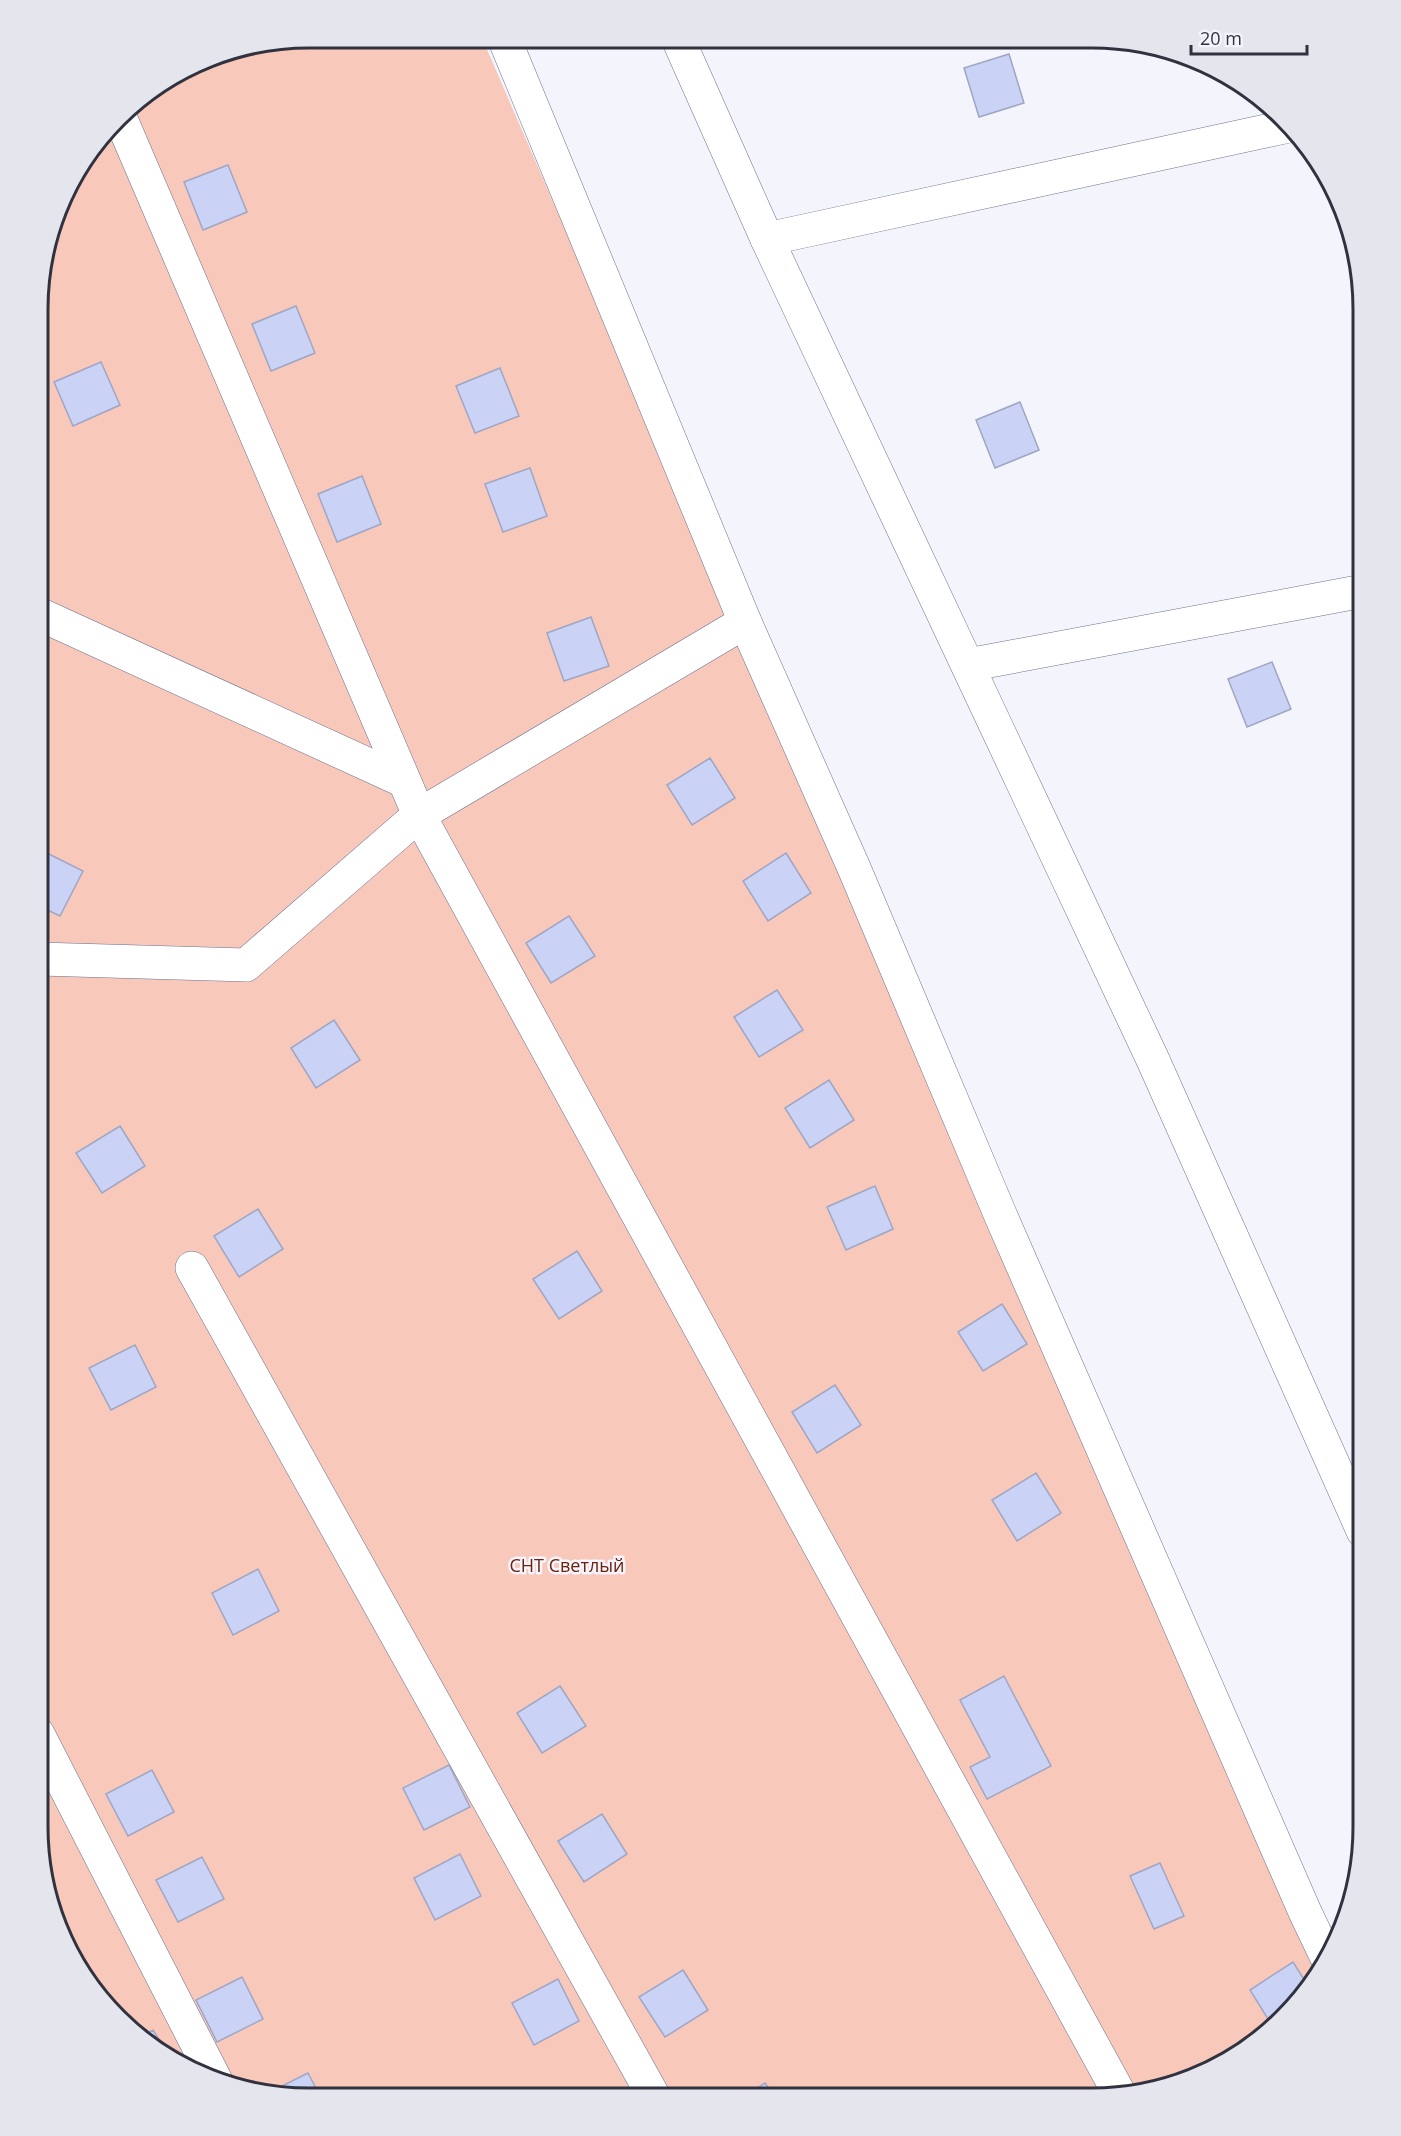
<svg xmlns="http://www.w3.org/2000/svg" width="1401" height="2136" font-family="'Open Sans',sans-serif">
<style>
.green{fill:#f8c8bb}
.building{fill:#cad2f6;stroke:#9fa6c4;stroke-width:1.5}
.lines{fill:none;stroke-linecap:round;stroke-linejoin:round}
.minor-casing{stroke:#6b728e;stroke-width:34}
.minor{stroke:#fff;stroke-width:33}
.labels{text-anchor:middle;stroke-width:5;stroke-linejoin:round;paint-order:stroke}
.park-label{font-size:18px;fill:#6e210b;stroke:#f4f5fc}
.rim{fill:none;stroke:#30333f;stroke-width:3}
</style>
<rect width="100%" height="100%" fill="#f4f5fc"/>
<!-- green -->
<path class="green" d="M309,38H482L1143,1562L1337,1941L1308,1992L1258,2042L1196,2078L1092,2098L274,2096L205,2078L144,2043L94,1993L58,1931L38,1827L40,273L74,174L130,105L221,52Z"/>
<!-- building -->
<g class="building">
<path d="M1009,54L1024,103L979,117L964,68Z"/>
<path d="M228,165L247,212L203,230L184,182Z"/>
<path d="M296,306L315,353L271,371L252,324Z"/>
<path d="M101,362L120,405L73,426L54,382Z"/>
<path d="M500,368L519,416L475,433L456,386Z"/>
<path d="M1020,402L1039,450L995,468L976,420Z"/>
<path d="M530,468L547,516L503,532L485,484Z"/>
<path d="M362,476L381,524L337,542L318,494Z"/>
<path d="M591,617L609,666L564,681L547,633Z"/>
<path d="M1272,662L1291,709L1247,727L1228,679Z"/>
<path d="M710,758L735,798L692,825L667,785Z"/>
<path d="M41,850L83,871L60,916L39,906V853Z"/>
<path d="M786,853L811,893L768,921L743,881Z"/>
<path d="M569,916L595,956L551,983L526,943Z"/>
<path d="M777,990L803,1030L759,1057L734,1017Z"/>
<path d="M334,1020L360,1060L316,1088L291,1048Z"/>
<path d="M829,1080L854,1120L810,1148L785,1108Z"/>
<path d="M120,1126L145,1166L102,1193L76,1153Z"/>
<path d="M875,1186L893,1229L846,1250L827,1207Z"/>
<path d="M258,1209L283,1249L239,1277L214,1236Z"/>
<path d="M577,1251L602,1291L559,1319L533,1279Z"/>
<path d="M1002,1304L1027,1344L983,1371L958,1332Z"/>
<path d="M135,1345L156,1387L111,1410L89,1368Z"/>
<path d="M835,1385L861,1425L817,1453L792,1412Z"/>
<path d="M1036,1473L1061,1513L1017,1541L992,1500Z"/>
<path d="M258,1569L279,1611L233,1635L212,1593Z"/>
<path d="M1004,1676L1051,1766L987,1799L970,1767L990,1757L960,1700Z"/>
<path d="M560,1686L586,1726L542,1753L517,1713Z"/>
<path d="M449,1765L470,1807L424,1830L403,1788Z"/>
<path d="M152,1770L174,1812L128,1836L106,1794Z"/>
<path d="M602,1814L627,1854L584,1882L558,1841Z"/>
<path d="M460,1854L481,1896L435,1920L414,1878Z"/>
<path d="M202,1857L224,1899L178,1922L156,1880Z"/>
<path d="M1160,1863L1184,1916L1154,1929L1130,1876Z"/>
<path d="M1293,1962L1310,1989L1273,2027L1250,1990Z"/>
<path d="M683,1970L708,2010L665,2037L639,1997Z"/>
<path d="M242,1977L263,2019L217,2042L196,2000Z"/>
<path d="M558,1979L579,2021L534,2045L512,2003Z"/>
<path d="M153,2030L170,2057L140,2038Z"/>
<path d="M308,2073L320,2096H274L266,2094Z"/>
<path d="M765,2083L775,2098H742Z"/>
</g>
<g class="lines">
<!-- minor casing -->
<g class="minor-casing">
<g id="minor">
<path d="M678,39L767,239L1153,1060L1363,1531"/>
<path d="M120,117L419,815L1119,2093"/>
<path d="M767,239L1289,126"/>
<path d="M39,614L404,781"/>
<path d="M745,622L854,868L1000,1214L1305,1912L1327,1958"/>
<path d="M968,665L1363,591"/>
<path d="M39,959L246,965L419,815L745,622L504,38"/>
<path d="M192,1268L654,2097"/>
<path d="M38,1734L216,2081"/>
</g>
</g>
<!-- minor -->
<use href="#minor" class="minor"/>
</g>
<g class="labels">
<!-- park labels -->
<g class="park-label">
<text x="567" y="1572">СНТ Светлый</text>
</g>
</g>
<!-- crop -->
<path d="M0 0H1401V2136H0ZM309 48H1092A261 261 0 0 1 1353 309V1827A261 261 0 0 1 1092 2088H309A261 261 0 0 1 48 1827V309A261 261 0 0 1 309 48Z" fill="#e4e5ed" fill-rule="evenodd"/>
<path class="rim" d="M309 48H1092A261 261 0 0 1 1353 309V1827A261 261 0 0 1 1092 2088H309A261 261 0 0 1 48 1827V309A261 261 0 0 1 309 48Z"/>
<!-- scale -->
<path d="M1191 45v9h116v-9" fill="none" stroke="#30333f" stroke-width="3"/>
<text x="1200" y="45" font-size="18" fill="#30333f" stroke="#f4f5fc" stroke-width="4.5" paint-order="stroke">20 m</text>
</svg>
